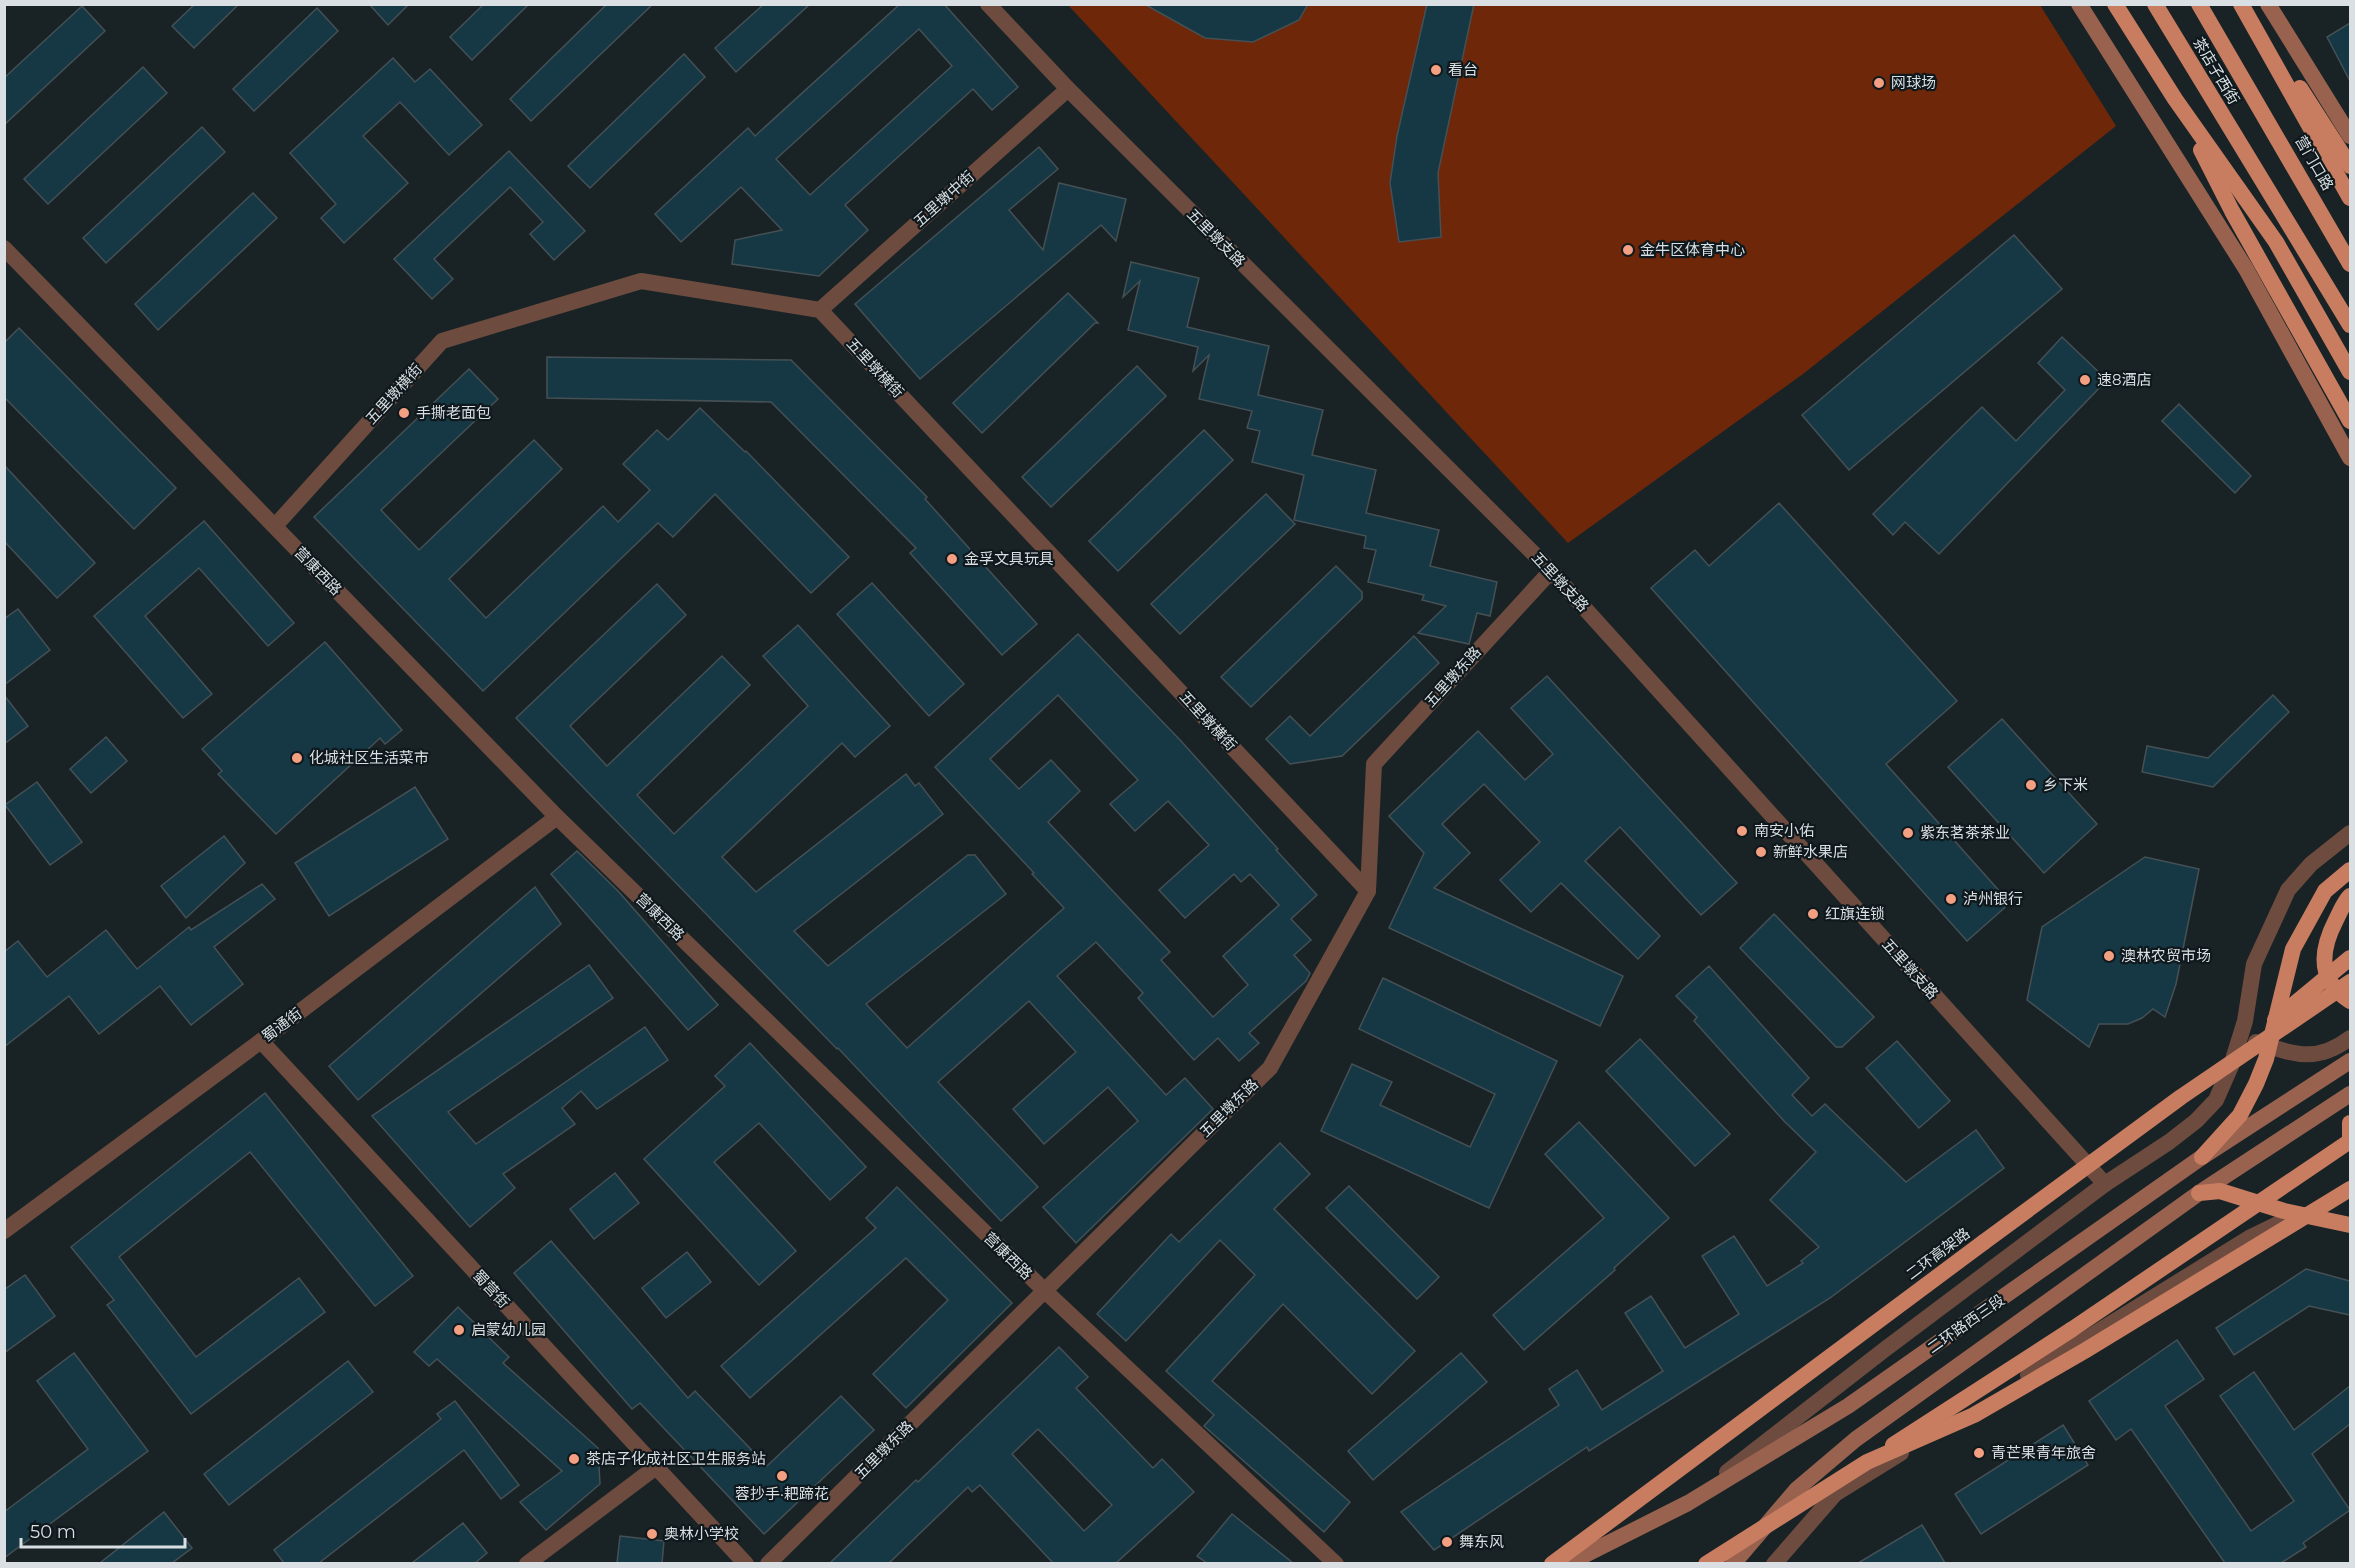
<svg xmlns="http://www.w3.org/2000/svg" width="2355" height="1568" font-family="Montserrat,'Noto Sans SC',sans-serif">
<style>
.green{fill:#6e2709}
.building{fill:#153844;stroke:#455055;stroke-width:1.5;fill-rule:evenodd}
.lines{fill:none;stroke-linecap:round;stroke-linejoin:round}
.minor{stroke:#6d4b3f;stroke-width:16}
.tertiary{stroke:#6d4b3f;stroke-width:16}
.secondary{stroke:#98624f;stroke-width:16}
.trunk{stroke:#c87c60;stroke-width:16}
.trunk-bridge{stroke:#c87c60;stroke-width:16}
.poi-dot{fill:#f39f82;stroke:#0f191d;stroke-width:2}
.labels{text-anchor:middle;stroke-width:4.5;stroke-linejoin:round;paint-order:stroke}
.poi-label{font-size:15px;fill:#d9dfe2;stroke:#0f191d;text-anchor:start}
.street-label{font-size:15px;fill:#d9dfe2;stroke:#0f191d}
</style>
<rect width="100%" height="100%" fill="#192326"/>
<!-- green -->
<path class="green" d="M1068,5H2040L2116,126L1803,374L1568,543Z"/>
<!-- building -->
<g class="building">
<path d="M195,4H239L194,48L172,26Z"/>
<path d="M369,4H409L388,25Z"/>
<path d="M484,4H529L472,60L450,37Z"/>
<path d="M607,4H653L531,121L510,99Z"/>
<path d="M764,4H810L736,72L715,48Z"/>
<path d="M900,4H944L1018,87L992,110L973,89L845,205L868,230L819,276L732,264L735,240L782,230L741,187L681,242L655,214L748,128L755,136ZM919,29L952,66L810,195L776,159Z"/>
<path d="M1144,4H1308L1299,20L1253,42L1205,38Z"/>
<path d="M1427,4H1474L1438,173L1441,237L1399,242L1390,183L1397,136Z"/>
<path d="M82,6L105,31L4,125V78Z"/>
<path d="M317,8L338,31L254,111L233,89Z"/>
<path d="M2350,23V81L2327,37Z"/>
<path d="M684,54L705,77L590,188L568,166Z"/>
<path d="M393,58L415,82L430,69L482,125L449,155L400,102L363,136L408,183L344,243L321,218L336,204L290,153Z"/>
<path d="M143,67L167,93L48,204L24,179Z"/>
<path d="M202,127L225,152L106,263L83,238Z"/>
<path d="M1039,147L1058,169L1009,210L1043,250L1059,183L1126,199L1116,241L1101,225L920,379L855,304Z"/>
<path d="M509,151L585,231L554,260L530,234L543,222L510,187L434,259L453,279L432,299L394,259Z"/>
<path d="M253,193L277,218L158,330L135,304Z"/>
<path d="M2014,235L2062,289L1849,470L1802,415Z"/>
<path d="M1131,262L1199,278L1187,327L1269,346L1258,395L1323,410L1312,455L1376,470L1366,513L1439,530L1430,566L1497,582L1490,616L1477,613L1469,644L1418,633L1446,606L1422,600L1424,595L1368,582L1376,550L1364,548L1366,536L1294,520L1304,475L1252,462L1260,431L1247,428L1252,411L1199,399L1209,355L1193,371L1198,347L1128,330L1140,281L1123,297Z"/>
<path d="M1068,293L1098,323H1095L982,433L953,403Z"/>
<path d="M19,328L176,488L134,529L4,397V343Z"/>
<path d="M2062,337L2107,380L1939,554L1905,522L1893,535L1873,514L1982,407L2016,441L2065,390L2038,363Z"/>
<path d="M547,357L791,360L927,497L925,499L1037,624L1002,655L910,553L916,548L771,402L547,398Z"/>
<path d="M1137,366L1166,396L1051,507L1022,477Z"/>
<path d="M469,369L498,399L381,510L419,550L534,440L562,469L449,579L486,618L603,506L618,522L650,490L623,464L657,430L668,440L700,408L745,452L746,451L849,557L811,593L715,494L673,537L658,523L483,691L314,517Z"/>
<path d="M2179,404L2251,476L2235,493L2162,421Z"/>
<path d="M1204,430L1233,460L1118,571L1089,541Z"/>
<path d="M4,465L95,563L57,598L4,541Z"/>
<path d="M1266,494L1295,524L1180,634L1151,604Z"/>
<path d="M1779,503L1957,701L1886,764L2010,903L1967,941L1651,588L1695,550L1709,566Z"/>
<path d="M204,521L294,623L268,646L199,568L145,616L212,694L183,718L94,616Z"/>
<path d="M1336,566L1362,592V599L1251,707L1221,677Z"/>
<path d="M872,583L964,684L929,716L837,614Z"/>
<path d="M657,584L686,615L570,726L607,766L722,656L750,685L637,795L674,834L808,706L763,656L798,625L890,726L855,757L842,743L722,857L756,892L906,774L915,786L919,783L943,814L794,931L828,966L968,855H975L1006,894L866,1004L907,1048L1064,908L1032,874L1034,873L935,767L1078,634L1181,741L1278,849L1276,850L1317,895L1291,919L1311,940L1294,955L1310,973L1306,981L1249,1033L1259,1043L1239,1061L1218,1038L1194,1060L1138,998L1143,993L1096,942L1057,976L1166,1095L1185,1078L1213,1109L1076,1243L1043,1207L1138,1121L1108,1087L1044,1144L1013,1109L1076,1052L1029,1001L938,1082L1038,1187L1001,1221L838,1048L837,1049L516,718ZM1058,695L1138,780L1110,804L1135,831L1168,801L1209,845L1159,890L1185,918L1234,874L1241,882L1250,874L1279,905L1223,956L1248,985L1213,1017L1161,960L1170,952L1048,822L1080,791L1051,760L1019,789L990,759Z"/>
<path d="M18,609L50,650L4,685V619Z"/>
<path d="M1414,636L1439,663L1342,756L1290,764L1266,739L1290,716L1310,736Z"/>
<path d="M325,642L402,730L385,744L380,738L276,834L218,774L222,771L202,749Z"/>
<path d="M1547,676L1737,883L1701,915L1620,827L1585,861L1660,936L1638,959L1561,883L1531,912L1500,880L1540,842L1484,784L1442,824L1470,853L1434,888L1623,976L1600,1026L1389,928L1424,853L1389,816L1478,731L1525,780L1553,754L1511,708Z"/>
<path d="M4,695L28,726L4,744Z"/>
<path d="M2273,695L2289,712L2213,787L2142,772L2147,746L2208,758Z"/>
<path d="M2002,719L2097,824L2044,873L1948,767Z"/>
<path d="M106,737L127,761L91,793L70,769Z"/>
<path d="M37,782L82,842L50,865L5,805Z"/>
<path d="M415,787L448,839L329,916L295,863Z"/>
<path d="M224,836L245,863L186,918L161,886Z"/>
<path d="M577,851L618,891L718,1005L688,1030L551,874Z"/>
<path d="M2145,857L2199,869L2176,984L2165,1017L2153,1009L2142,1018L2128,1024H2099L2089,1047L2027,1000L2042,927Z"/>
<path d="M262,884L275,899L214,947L243,984L191,1025L160,986L99,1034L69,996L4,1047V952L18,941L47,977L106,930L137,969L189,927L191,930Z"/>
<path d="M535,887L561,924L358,1100L329,1066Z"/>
<path d="M1774,914L1874,1017L1842,1047H1836L1740,948Z"/>
<path d="M589,965L613,998L448,1112L476,1144L645,1027L668,1060L597,1109L581,1091L562,1108L575,1124L503,1174L515,1188L470,1227L372,1116Z"/>
<path d="M1709,966L1809,1078L1792,1095L1812,1116L1825,1104L1906,1182L1976,1130L2004,1168L1830,1298L1589,1451L1587,1447L1434,1550L1401,1512L1559,1405L1549,1389L1577,1370L1602,1410L1663,1371L1625,1313L1651,1296L1685,1348L1739,1314L1702,1256L1734,1236L1767,1286L1803,1263L1801,1261L1819,1247L1770,1200L1816,1152L1784,1121L1694,1021L1697,1017L1676,996Z"/>
<path d="M1383,978L1557,1061L1489,1208L1321,1131L1352,1064L1392,1082L1380,1105L1470,1147L1495,1094L1359,1029Z"/>
<path d="M1640,1039L1730,1134L1695,1166L1606,1071Z"/>
<path d="M1897,1041L1950,1101L1919,1128L1866,1068Z"/>
<path d="M750,1043L866,1167L830,1200L759,1123L714,1162L796,1251L759,1285L644,1159L725,1086L715,1076Z"/>
<path d="M265,1093L413,1276L375,1306L250,1152L119,1257L196,1357L299,1278L325,1312L191,1414L107,1305L114,1300L71,1247Z"/>
<path d="M1579,1122L1669,1218L1614,1268L1615,1270L1524,1350L1493,1315L1604,1218L1545,1154Z"/>
<path d="M1280,1143L1310,1174L1274,1209L1415,1351L1372,1394L1283,1304L1212,1381L1350,1502L1324,1532L1204,1426L1214,1415L1166,1371L1255,1275L1220,1240L1126,1341L1097,1314L1171,1234L1179,1242Z"/>
<path d="M615,1173L639,1203L594,1239L570,1209Z"/>
<path d="M1349,1186L1439,1277L1417,1299L1326,1208Z"/>
<path d="M897,1187L1012,1303L906,1408L873,1374L948,1300L906,1258L750,1398L721,1366L876,1228L866,1218Z"/>
<path d="M551,1241L688,1398L695,1391L767,1466L841,1396L874,1430L764,1534L640,1403L632,1409L514,1273Z"/>
<path d="M687,1252L711,1282L666,1318L642,1288Z"/>
<path d="M2306,1269L2350,1281V1315L2309,1306L2234,1355L2216,1328Z"/>
<path d="M25,1275L55,1316L4,1353V1290Z"/>
<path d="M458,1307L509,1357L503,1363L598,1448L600,1484L546,1530L520,1502L562,1471L437,1359L429,1366L414,1352Z"/>
<path d="M2177,1340L2204,1379L2165,1406L2251,1531L2294,1501L2220,1396L2254,1372L2294,1430L2350,1386V1424L2312,1454L2350,1510L2303,1543L2306,1547L2281,1563H2225L2131,1429L2116,1440L2089,1401Z"/>
<path d="M1059,1347L1088,1377L1076,1388L1153,1468L1162,1459L1194,1492L1116,1563H1053L980,1485L972,1492L968,1487L889,1563H830L916,1480L918,1482ZM1038,1429L1112,1505L1084,1531L1012,1454Z"/>
<path d="M74,1353L148,1451L4,1558V1512L88,1449L37,1381Z"/>
<path d="M1461,1353L1487,1382L1373,1480L1348,1451Z"/>
<path d="M348,1361L373,1392L229,1505L204,1474Z"/>
<path d="M455,1401L519,1485L501,1499L464,1450L319,1563H284L274,1550L441,1419L437,1414Z"/>
<path d="M2063,1425L2088,1465L1981,1534L1955,1494Z"/>
<path d="M164,1512L192,1548L172,1563H100Z"/>
<path d="M1232,1514L1293,1563H1207L1197,1556Z"/>
<path d="M463,1523L487,1553L475,1563H412Z"/>
<path d="M1922,1525L1945,1563H1858Z"/>
<path d="M620,1536L664,1541L662,1563H617Z"/>
</g>
<g class="lines">
<!-- minor -->
<g class="minor">
<path d="M988,4L1068,89L1551,571L2105,1184"/>
<path d="M820,310L1068,89"/>
<path d="M275,526L442,341L641,281L820,310L1368,891"/>
<path d="M261,1041L746,1564"/>
<path d="M4,1231L261,1041L557,817"/>
<path d="M527,1564L656,1467"/>
<path d="M768,1564L1270,1068L1368,891L1374,764L1551,571"/>
</g>
<!-- tertiary -->
<g class="tertiary">
<path d="M4,248L557,817L1045,1291L1336,1564"/>
<path d="M2256,1042C2293,1054 2316,1064 2350,1038"/>
<path d="M2028,1375L2249,1238L2288,1219"/>
<path d="M1727,1472L1884,1350L2105,1184L2169,1142L2196,1121L2216,1100L2231,1066L2245,1021L2254,964L2288,890L2311,864L2350,833"/>
<path d="M1774,1564L1835,1494L1901,1453"/>
</g>
<!-- secondary -->
<g class="secondary">
<path d="M2079,4L2246,269L2350,458"/>
<path d="M2268,4L2350,136"/>
<path d="M1567,1564L1688,1503L1848,1406L2202,1157L2350,1061"/>
<path d="M1733,1564L1797,1489L1856,1439L2199,1193L2350,1094"/>
</g>
<!-- trunk -->
<g class="trunk">
<path d="M2115,4L2175,99L2276,242L2350,372"/>
<path d="M2155,4L2350,325"/>
<path d="M2199,4L2350,264"/>
<path d="M2241,4L2350,198"/>
<path d="M2300,88L2350,166"/>
<path d="M2201,150L2232,211L2350,421"/>
<path d="M2350,896C2344,902 2340,912 2336,920C2320,951 2317,980 2350,1001"/>
<path d="M2350,1123V1137"/>
<path d="M1893,1445L2071,1330"/>
<path d="M1552,1564L1984,1242"/>
</g>
<!-- trunk-bridge -->
<g class="trunk-bridge">
<path d="M2275,1020L2350,958"/>
<path d="M2202,1157L2240,1115L2256,1084L2266,1059L2293,949L2325,891L2350,870"/>
<path d="M2199,1193L2220,1191L2284,1211L2350,1225"/>
<path d="M1984,1242L2181,1097L2350,982"/>
<path d="M2071,1330L2350,1141"/>
<path d="M1706,1564L1867,1462L1974,1415L2086,1350L2350,1189"/>
</g>
</g>
<!-- markers -->
<g class="poi-dot">
<circle cx="1436" cy="70" r="6"/>
<circle cx="1879" cy="83" r="6"/>
<circle cx="1628" cy="250" r="6"/>
<circle cx="2085" cy="380" r="6"/>
<circle cx="404" cy="413" r="6"/>
<circle cx="952" cy="559" r="6"/>
<circle cx="297" cy="758" r="6"/>
<circle cx="2031" cy="785" r="6"/>
<circle cx="1742" cy="831" r="6"/>
<circle cx="1908" cy="833" r="6"/>
<circle cx="1761" cy="852" r="6"/>
<circle cx="1951" cy="899" r="6"/>
<circle cx="1813" cy="914" r="6"/>
<circle cx="2109" cy="956" r="6"/>
<circle cx="459" cy="1330" r="6"/>
<circle cx="1979" cy="1453" r="6"/>
<circle cx="574" cy="1459" r="6"/>
<circle cx="782" cy="1476" r="6"/>
<circle cx="652" cy="1534" r="6"/>
<circle cx="1447" cy="1542" r="6"/>
</g>
<g class="labels">
<!-- poi labels -->
<g class="poi-label">
<text x="1448" y="75">看台</text>
<text x="1891" y="88">网球场</text>
<text x="1640" y="255">金牛区体育中心</text>
<text x="2097" y="385">速8酒店</text>
<text x="416" y="418">手撕老面包</text>
<text x="964" y="564">金孚文具玩具</text>
<text x="309" y="763">化城社区生活菜市</text>
<text x="2043" y="790">乡下米</text>
<text x="1754" y="836">南安小佑</text>
<text x="1920" y="838">紫东茗茶茶业</text>
<text x="1773" y="857">新鲜水果店</text>
<text x="1963" y="904">泸州银行</text>
<text x="1825" y="919">红旗连锁</text>
<text x="2121" y="961">澳林农贸市场</text>
<text x="471" y="1335">启蒙幼儿园</text>
<text x="1991" y="1458">青芒果青年旅舍</text>
<text x="586" y="1464">茶店子化成社区卫生服务站</text>
<text x="782" y="1499" text-anchor="middle">蓉抄手·耙蹄花</text>
<text x="664" y="1539">奥林小学校</text>
<text x="1459" y="1547">舞东风</text>
</g>
<!-- street labels -->
<g class="street-label">
<text transform="translate(2216 71) rotate(59)" y="5">茶店子西街</text>
<text transform="translate(2314 163) rotate(60)" y="5">营门口路</text>
<text transform="translate(944 199) rotate(-42)" y="5">五里墩中街</text>
<text transform="translate(1216 238) rotate(45)" y="5">五里墩支路</text>
<text transform="translate(875 368) rotate(47)" y="5">五里墩横街</text>
<text transform="translate(394 394) rotate(-48)" y="5">五里墩横街</text>
<text transform="translate(318 571) rotate(46)" y="5">营康西路</text>
<text transform="translate(1560 582) rotate(47)" y="5">五里墩支路</text>
<text transform="translate(1453 677) rotate(-48)" y="5">五里墩东路</text>
<text transform="translate(1208 721) rotate(47)" y="5">五里墩横街</text>
<text transform="translate(660 917) rotate(44)" y="5">营康西路</text>
<text transform="translate(1910 969) rotate(48)" y="5">五里墩支路</text>
<text transform="translate(282 1025) rotate(-37)" y="5">蜀通街</text>
<text transform="translate(1229 1108) rotate(-45)" y="5">五里墩东路</text>
<text transform="translate(1938 1254) rotate(-37)" y="5">二环高架路</text>
<text transform="translate(1008 1256) rotate(44)" y="5">营康西路</text>
<text transform="translate(491 1289) rotate(47)" y="5">蜀营街</text>
<text transform="translate(1966 1324) rotate(-35)" y="5">二环路西三段</text>
<text transform="translate(884 1450) rotate(-45)" y="5">五里墩东路</text>
</g>
</g>
<!-- border -->
<rect width="2355" height="1568" fill="none" stroke="#d9dfe2" stroke-width="12"/>
<!-- scale -->
<path d="M21 1538v9h164v-9" fill="none" stroke="#d9dfe2" stroke-width="3"/>
<text x="30" y="1538" font-size="18" fill="#d9dfe2" stroke="#0f191d" stroke-width="4.5" paint-order="stroke">50 m</text>
</svg>
